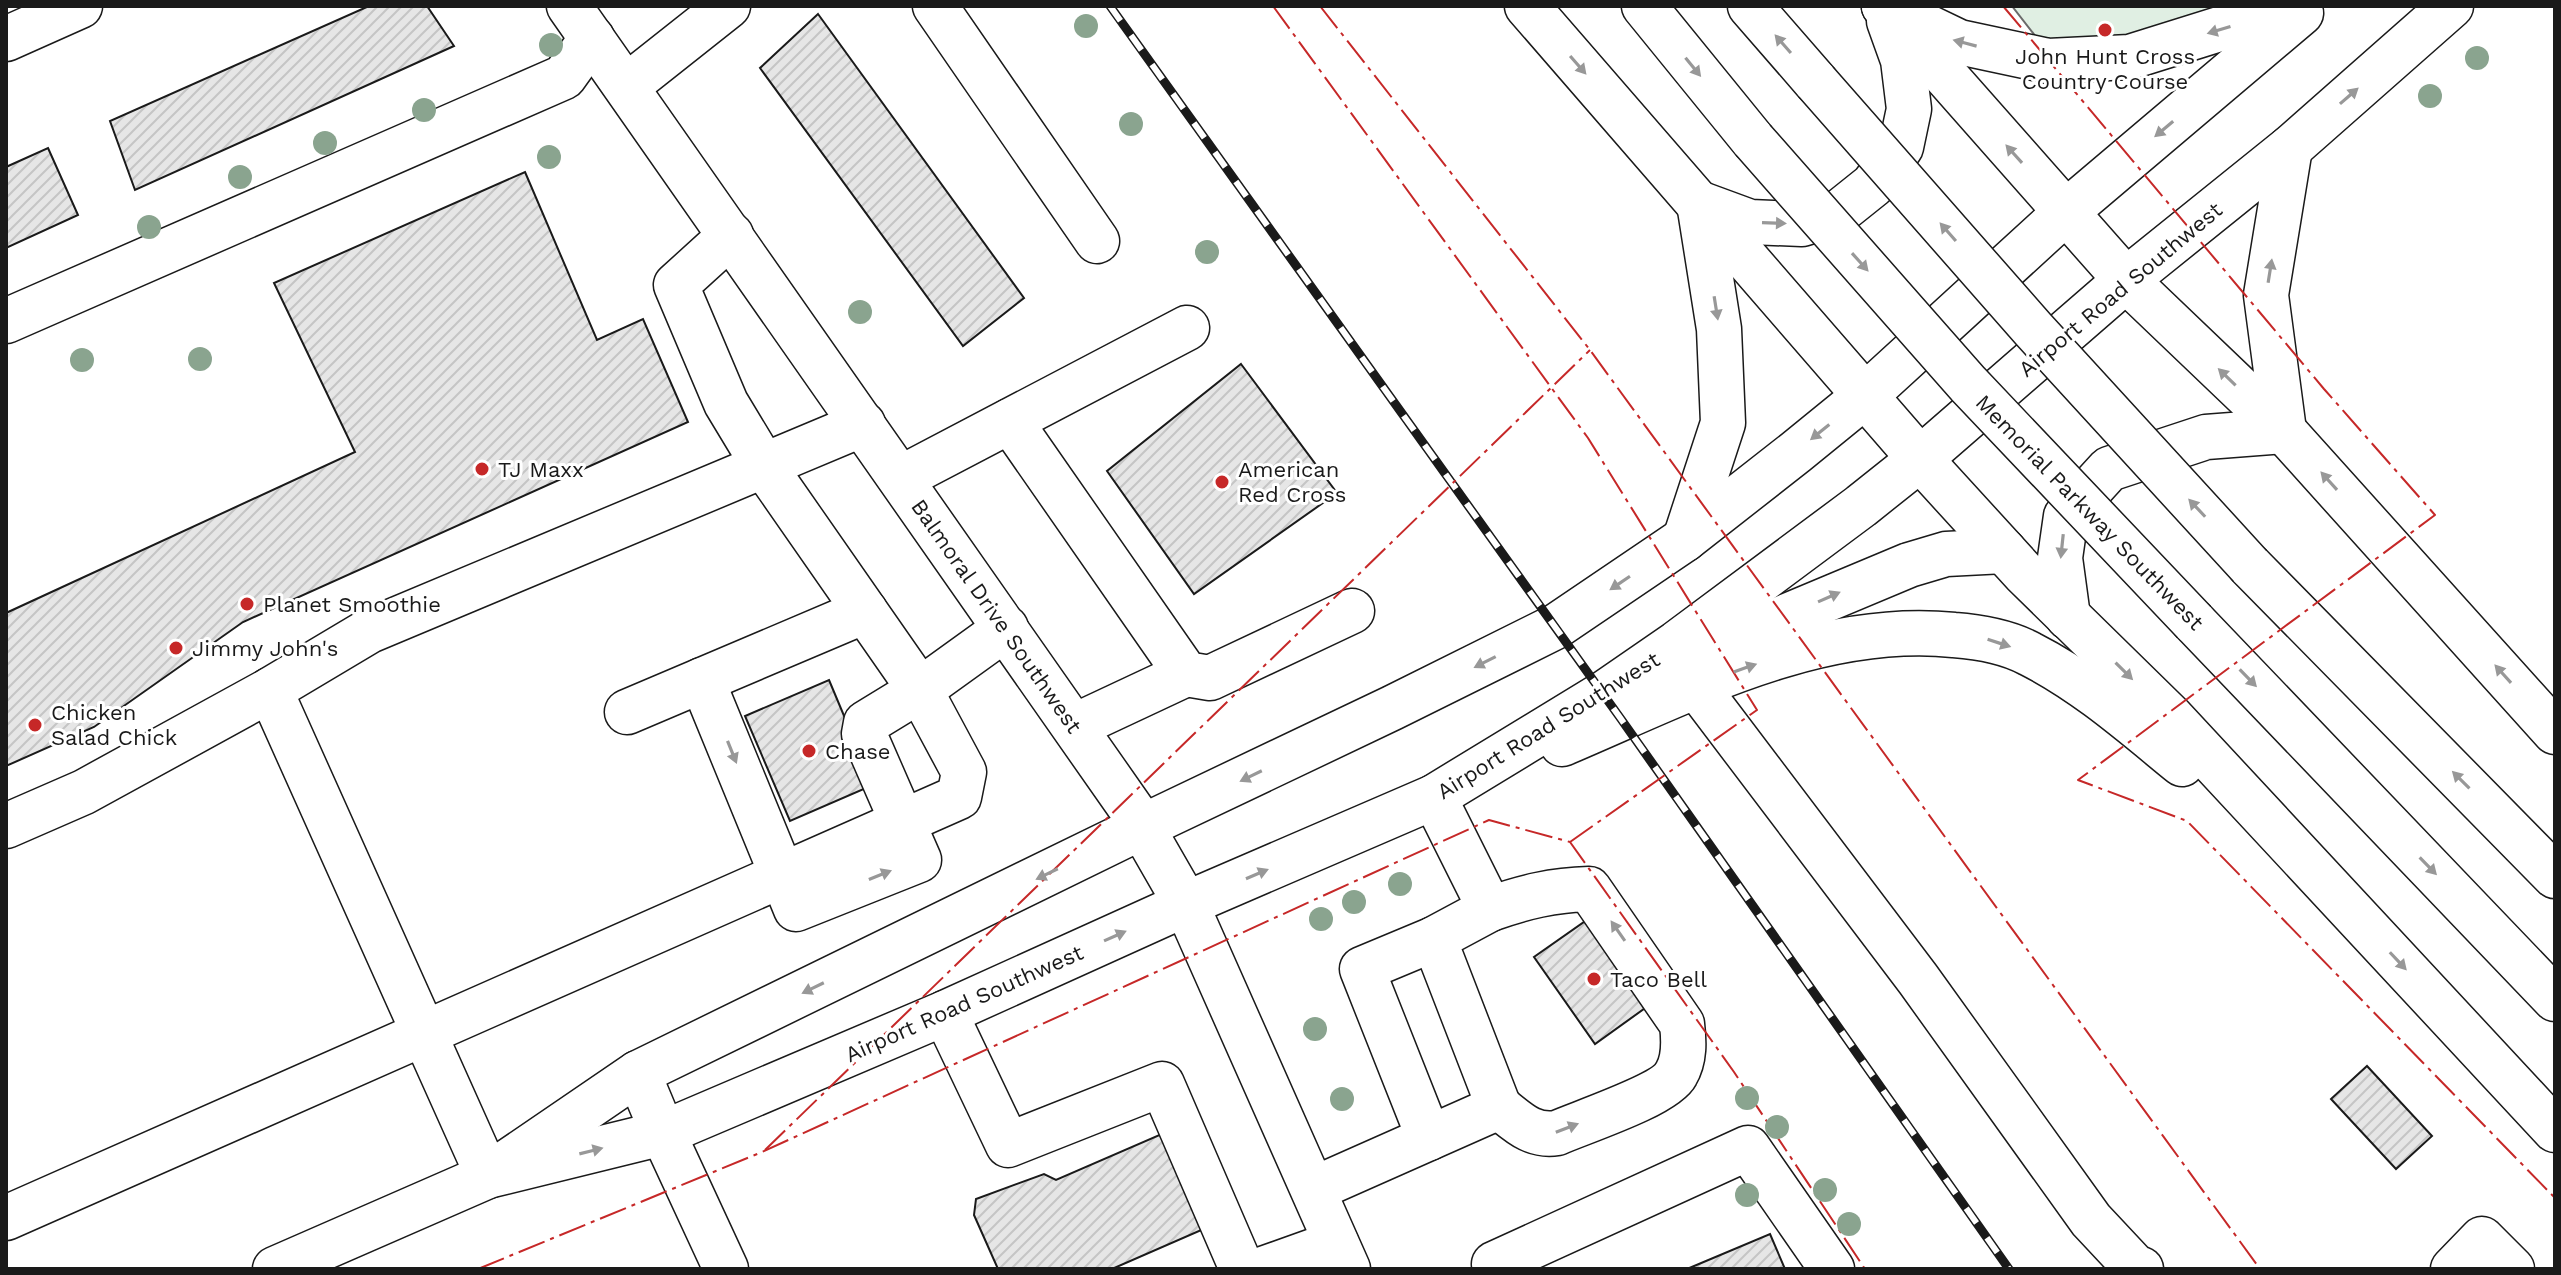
<svg xmlns="http://www.w3.org/2000/svg" width="2561" height="1275" font-family="'Work Sans',sans-serif">
<style>
.park{fill:#e0efe3;stroke:#6a6a6a;stroke-width:2}
.building{fill:url(#building-hatch);stroke:#1a1a1a;stroke-width:2}
.lines{fill:none;stroke-linecap:round;stroke-linejoin:round}
.minor-casing{stroke:#1a1a1a;stroke-width:47}
.major-casing{stroke:#1a1a1a;stroke-width:47}
.highway-casing{stroke:#1a1a1a;stroke-width:47}
.minor{stroke:#fff;stroke-width:44}
.major{stroke:#fff;stroke-width:44}
.highway{stroke:#fff;stroke-width:44}
.rail-casing{stroke:#1a1a1a;stroke-width:9}
.rail{stroke:#fff;stroke-width:6;stroke-dasharray:18;stroke-linecap:butt}
.highway-bridge-casing{stroke:#1a1a1a;stroke-width:47;stroke-linecap:butt}
.highway-bridge{stroke:#fff;stroke-width:44}
.power{stroke:#c62828;stroke-width:2;stroke-dasharray:28 6 4 6;stroke-linecap:butt}
.tree{fill:#8aa48f}
.oneway{fill:#989898}
.poi-dot{fill:#c62828;stroke:#fff;stroke-width:3}
.labels{text-anchor:middle;stroke-width:6;stroke-linejoin:round;paint-order:stroke}
.poi-label{font-size:22px;fill:#1a1a1a;stroke:#fff;text-anchor:start}
.street-label{font-size:22px;fill:#1a1a1a;stroke:#fff}
</style>
<defs>
<pattern id="building-hatch" width="6" height="6" patternUnits="userSpaceOnUse" patternTransform="scale(2)"><rect width="6" height="6" fill="#e6e6e6"/><path d="M-1 1l2-2M0 6l6-6M5 7l2-2" fill="none" stroke="#c5c5c5"/></pattern>
</defs>
<rect width="100%" height="100%" fill="#fff"/>
<!-- park -->
<path class="park" d="M2012,6H2230L2149,40L2040,42Z"/>
<!-- building -->
<g class="building">
<path d="M369,6H427L454,46L135,190L110,121Z"/>
<path d="M818,14L1024,298L963,346L760,68Z"/>
<path d="M48,148L78,215L6,248V167Z"/>
<path d="M525,172L597,340L643,319L688,422L243,622L94,727L6,766V613L355,452L274,283Z"/>
<path d="M1241,364L1337,493L1194,594L1107,471Z"/>
<path d="M829,680L873,785L790,821L745,716Z"/>
<path d="M1594,915L1655,1001L1595,1044L1534,957Z"/>
<path d="M2367,1066L2432,1136L2396,1169L2331,1099Z"/>
<path d="M1164,1133L1206,1228L1112,1269H998L974,1215L976,1199L1044,1174L1056,1180Z"/>
<path d="M1770,1234L1785,1269H1687Z"/>
</g>
<g class="lines">
<!-- minor casing -->
<g class="minor-casing">
<g id="minor">
<path d="M569,6L1132,810L1186,904L1348,1269"/>
<path d="M935,6L1097,241"/>
<path d="M1884,6L1959,42L2048,61L2130,57L2293,6"/>
<path d="M6,39L80,6"/>
<path d="M627,86L728,6"/>
<path d="M2066,212L2301,13"/>
<path d="M2126,280L2290,148L2451,6"/>
<path d="M6,321L564,77L592,38"/>
<path d="M1010,421L1186,674L1210,678L1352,611"/>
<path d="M2284,431L2266,295L2290,148"/>
<path d="M901,478L1187,328"/>
<path d="M702,680L796,909L919,860L864,734L866,723L920,690L1006,628"/>
<path d="M1697,687L1918,979L2091,1220L2135,1267L2141,1269"/>
<path d="M270,690L488,1176"/>
<path d="M627,712L865,611"/>
<path d="M1075,726L1186,674"/>
<path d="M6,826L84,792L270,690L369,631L863,424"/>
<path d="M1490,909C1524,897 1553,890 1589,889L1682,1024C1684,1041 1685,1059 1676,1074C1665,1095 1582,1122 1557,1133C1532,1137 1518,1122 1499,1107"/>
<path d="M945,1013L1008,1145L1162,1084L1242,1269"/>
<path d="M638,1073L663,1133L726,1269"/>
<path d="M1429,1138L1362,969L1434,939"/>
<path d="M1314,1189L1499,1107L1434,939L1490,909L1434,797"/>
<path d="M6,1218L959,797L964,772L920,690L764,466L726,403L676,285L731,235"/>
<path d="M1263,1269L1336,1243"/>
<path d="M1497,1269L1494,1264L1748,1148L1832,1269"/>
<path d="M2453,1269L2482,1239L2512,1269"/>
</g>
</g>
<!-- major casing -->
<g class="major-casing">
<g id="major">
<path d="M1527,6L1920,459L2024,573L2171,717L2555,1130"/>
<path d="M1884,6L2126,280L2284,431L2555,732"/>
<path d="M1701,204L1750,222L1802,224L1838,213L1873,185L1901,147L1909,109L1903,60L1889,21"/>
<path d="M1685,539L1723,423L1719,329L1699,203"/>
<path d="M2068,617L2060,558L2066,516L2109,469L2206,437L2284,431"/>
<path d="M1682,660L1909,565L1946,554L2004,551"/>
<path d="M1562,744C1685,692 1817,621 1954,635C1980,637 2008,642 2030,654C2087,683 2134,725 2182,764"/>
<path d="M509,1161L638,1073L1142,827L1392,708L1555,627L1685,539L1796,452L1866,395L2066,212"/>
<path d="M275,1269L488,1176L663,1133L945,1013L1186,904L1434,797L1603,694L1677,643L1861,506L1920,459L2126,280"/>
</g>
</g>
<!-- highway casing -->
<g class="highway-casing">
<g id="highway">
<path d="M1644,6L1753,140"/>
<path d="M1750,6L1816,82"/>
<path d="M2250,566L2555,876"/>
<path d="M2194,622L2555,999"/>
</g>
</g>
<!-- minor -->
<use href="#minor" class="minor"/>
<!-- major -->
<use href="#major" class="major"/>
<!-- highway -->
<use href="#highway" class="highway"/>
<!-- rail casing -->
<g class="rail-casing">
<path id="rail" d="M1110,6L1621,719L2009,1269"/>
</g>
<!-- rail -->
<use href="#rail" class="rail"/>
<!-- highway-bridge casing -->
<g class="highway-bridge-casing">
<g id="highway-bridge">
<path d="M1816,82L2033,329L2250,566"/>
<path d="M1753,140L1968,384L2194,622"/>
</g>
</g>
<!-- highway-bridge -->
<use href="#highway-bridge" class="highway-bridge"/>
<!-- power -->
<g class="power">
<path d="M1273,6L1588,438L1757,710L1570,842"/>
<path d="M1320,6L1590,350L2260,1269"/>
<path d="M2003,6L2324,389L2435,515L2078,780L2187,821L2555,1198"/>
<path d="M765,1150L1590,350"/>
<path d="M478,1269L762,1152L1489,820L1570,842L1734,1072L1865,1269"/>
</g>
</g>
<!-- trees -->
<g class="tree">
<circle cx="1086" cy="26" r="12"/>
<circle cx="551" cy="45" r="12"/>
<circle cx="2477" cy="58" r="12"/>
<circle cx="2430" cy="96" r="12"/>
<circle cx="424" cy="110" r="12"/>
<circle cx="1131" cy="124" r="12"/>
<circle cx="325" cy="143" r="12"/>
<circle cx="549" cy="157" r="12"/>
<circle cx="240" cy="177" r="12"/>
<circle cx="149" cy="227" r="12"/>
<circle cx="1207" cy="252" r="12"/>
<circle cx="860" cy="312" r="12"/>
<circle cx="200" cy="359" r="12"/>
<circle cx="82" cy="360" r="12"/>
<circle cx="1400" cy="884" r="12"/>
<circle cx="1354" cy="902" r="12"/>
<circle cx="1321" cy="919" r="12"/>
<circle cx="1315" cy="1029" r="12"/>
<circle cx="1747" cy="1098" r="12"/>
<circle cx="1342" cy="1099" r="12"/>
<circle cx="1777" cy="1127" r="12"/>
<circle cx="1825" cy="1190" r="12"/>
<circle cx="1747" cy="1195" r="12"/>
<circle cx="1849" cy="1224" r="12"/>
</g>
<!-- one-way arrows -->
<defs><path id="oneway-solid" d="M-6-.8H1V-3.2L6.5 0L1 3.2V.8H-6Z" transform="scale(2)"/></defs>
<g class="oneway">
<use href="#oneway-solid" transform="translate(2219 30) rotate(163)"/>
<use href="#oneway-solid" transform="translate(1965 43) rotate(-165)"/>
<use href="#oneway-solid" transform="translate(1783 44) rotate(-131)"/>
<use href="#oneway-solid" transform="translate(1578 65) rotate(49)"/>
<use href="#oneway-solid" transform="translate(1693 67) rotate(51)"/>
<use href="#oneway-solid" transform="translate(2349 96) rotate(-41)"/>
<use href="#oneway-solid" transform="translate(2164 129) rotate(140)"/>
<use href="#oneway-solid" transform="translate(2014 154) rotate(-132)"/>
<use href="#oneway-solid" transform="translate(1774 223) rotate(2)"/>
<use href="#oneway-solid" transform="translate(1948 232) rotate(-131)"/>
<use href="#oneway-solid" transform="translate(1860 262) rotate(48)"/>
<use href="#oneway-solid" transform="translate(2270 271) rotate(-81)"/>
<use href="#oneway-solid" transform="translate(1716 308) rotate(81)"/>
<use href="#oneway-solid" transform="translate(2227 377) rotate(-136)"/>
<use href="#oneway-solid" transform="translate(1820 432) rotate(141)"/>
<use href="#oneway-solid" transform="translate(2329 481) rotate(-132)"/>
<use href="#oneway-solid" transform="translate(2197 508) rotate(-133)"/>
<use href="#oneway-solid" transform="translate(2062 546) rotate(96)"/>
<use href="#oneway-solid" transform="translate(1620 583) rotate(146)"/>
<use href="#oneway-solid" transform="translate(1829 597) rotate(-24)"/>
<use href="#oneway-solid" transform="translate(1999 643) rotate(18)"/>
<use href="#oneway-solid" transform="translate(1485 662) rotate(153)"/>
<use href="#oneway-solid" transform="translate(1745 668) rotate(-19)"/>
<use href="#oneway-solid" transform="translate(2124 671) rotate(45)"/>
<use href="#oneway-solid" transform="translate(2503 674) rotate(-132)"/>
<use href="#oneway-solid" transform="translate(2248 678) rotate(46)"/>
<use href="#oneway-solid" transform="translate(732 752) rotate(68)"/>
<use href="#oneway-solid" transform="translate(1251 776) rotate(154)"/>
<use href="#oneway-solid" transform="translate(2461 780) rotate(-135)"/>
<use href="#oneway-solid" transform="translate(2428 866) rotate(46)"/>
<use href="#oneway-solid" transform="translate(1047 874) rotate(154)"/>
<use href="#oneway-solid" transform="translate(1257 874) rotate(-23)"/>
<use href="#oneway-solid" transform="translate(880 875) rotate(-22)"/>
<use href="#oneway-solid" transform="translate(1618 931) rotate(-125)"/>
<use href="#oneway-solid" transform="translate(1115 936) rotate(-24)"/>
<use href="#oneway-solid" transform="translate(2398 961) rotate(47)"/>
<use href="#oneway-solid" transform="translate(813 988) rotate(154)"/>
<use href="#oneway-solid" transform="translate(1567 1128) rotate(-21)"/>
<use href="#oneway-solid" transform="translate(591 1151) rotate(-14)"/>
</g>
<!-- markers -->
<g class="poi-dot">
<circle cx="2105" cy="30" r="8"/>
<circle cx="482" cy="469" r="8"/>
<circle cx="1222" cy="482" r="8"/>
<circle cx="247" cy="604" r="8"/>
<circle cx="176" cy="648" r="8"/>
<circle cx="35" cy="725" r="8"/>
<circle cx="809" cy="751" r="8"/>
<circle cx="1594" cy="979" r="8"/>
</g>
<g class="labels">
<!-- poi labels -->
<g class="poi-label">
<text x="2105" y="64" text-anchor="middle">John Hunt Cross<tspan x="2105" dy="25">Country Course</tspan></text>
<text x="498" y="477">TJ Maxx</text>
<text x="1238" y="477">American<tspan x="1238" dy="25">Red Cross</tspan></text>
<text x="263" y="612">Planet Smoothie</text>
<text x="192" y="656">Jimmy John's</text>
<text x="51" y="720">Chicken<tspan x="51" dy="25">Salad Chick</tspan></text>
<text x="825" y="759">Chase</text>
<text x="1610" y="987">Taco Bell</text>
</g>
<!-- street labels -->
<g class="street-label">
<text transform="translate(2120 289) rotate(-40)" y="8">Airport Road Southwest</text>
<text transform="translate(2090 512) rotate(46)" y="8">Memorial Parkway Southwest</text>
<text transform="translate(997 616) rotate(55)" y="8">Balmoral Drive Southwest</text>
<text transform="translate(1548 725) rotate(-32)" y="8">Airport Road Southwest</text>
<text transform="translate(964 1003) rotate(-24)" y="8">Airport Road Southwest</text>
</g>
</g>
<!-- border -->
<rect width="2561" height="1275" fill="none" stroke="#1a1a1a" stroke-width="16"/>
</svg>
